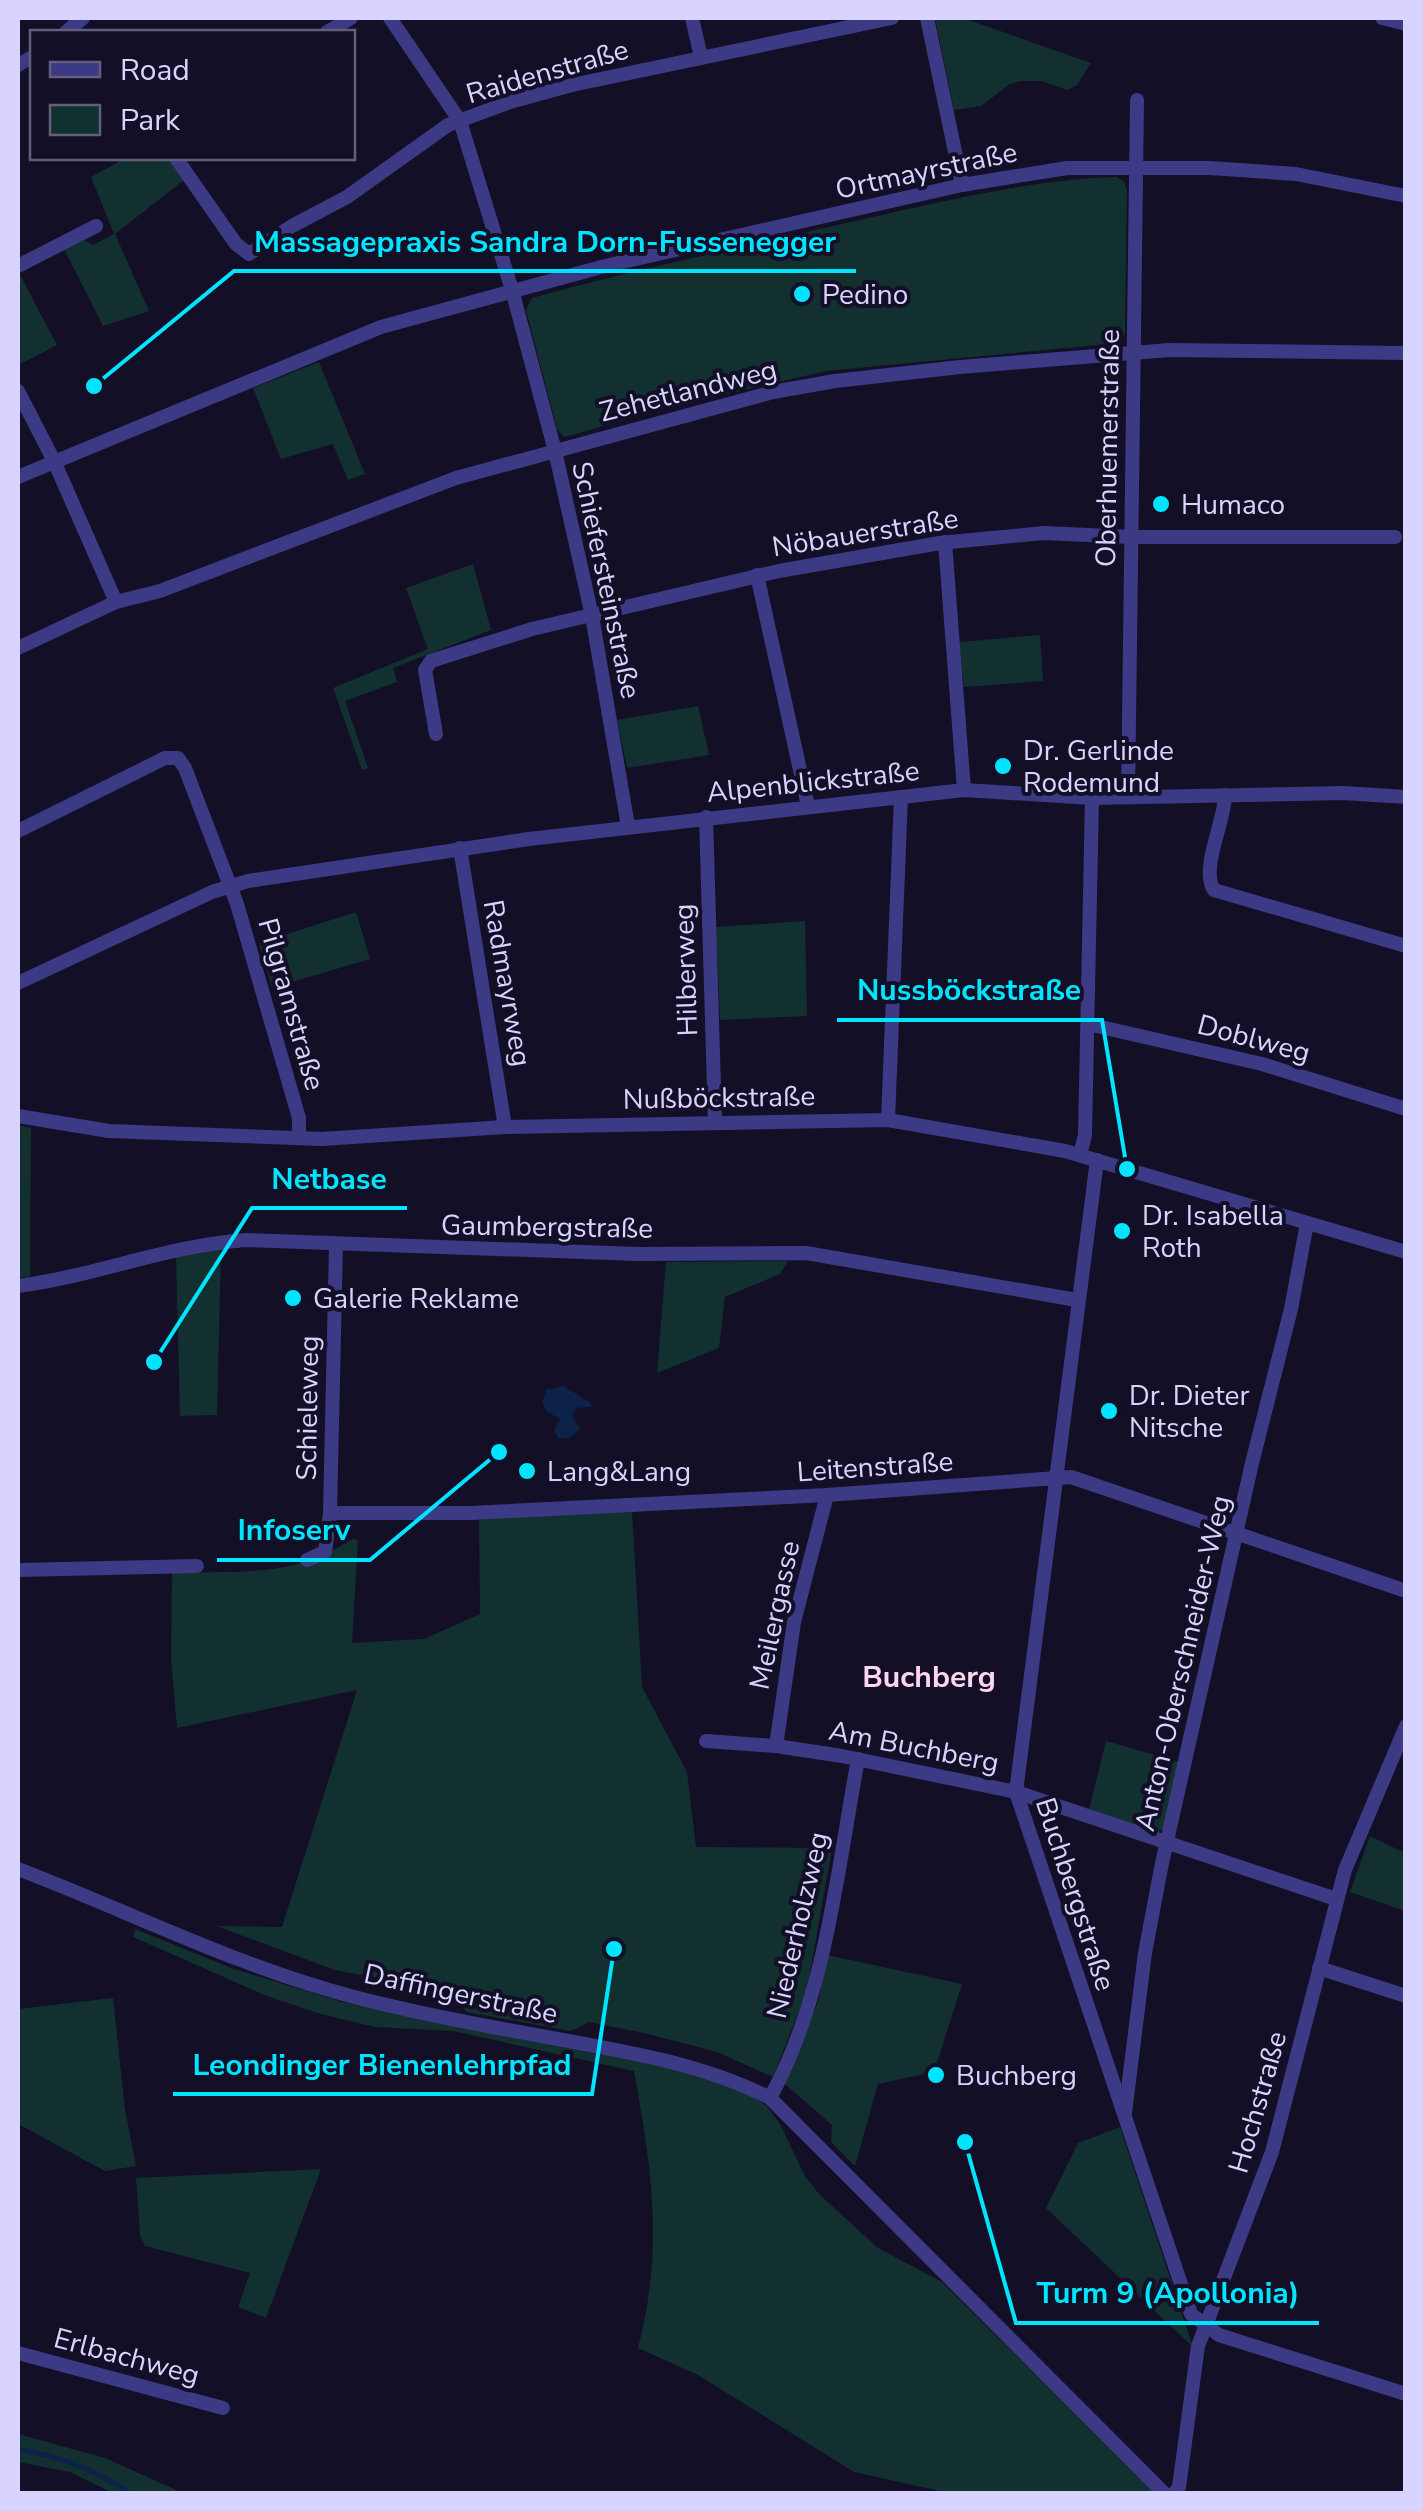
<svg xmlns="http://www.w3.org/2000/svg" width="1423" height="2511" font-family="'Nunito Sans',sans-serif">
<style>
.green{fill:#12302f}
.water{fill:#0c2248}
.lines{fill:none;stroke-linecap:round;stroke-linejoin:round}
.stream{stroke:#0c2248;stroke-width:5}
.street{stroke:#3d3a85;stroke-width:14}
.poi-dot{fill:#00e5ff;stroke:#130f26;stroke-width:4}
.labels{text-anchor:middle;stroke-width:8;stroke-linejoin:round;paint-order:stroke}
.street-label{font-size:28px;fill:#d9d4ff;stroke:#130f26}
.poi-label{font-size:28px;fill:#d9d4ff;stroke:#130f26;text-anchor:start}
.neighbourhood-label{font-size:30px;font-weight:bold;fill:#ffd6f0;stroke:#130f26}
.leader{fill:none;stroke:#00e5ff;stroke-width:4}
.callout-dot{fill:#00e5ff;stroke:#130f26;stroke-width:4}
.callout-label{font-size:30px;text-anchor:middle;font-weight:bold;fill:#00e5ff;stroke:#130f26;stroke-width:8;stroke-linejoin:round;paint-order:stroke}
</style>
<rect width="100%" height="100%" fill="#130f26"/>
<!-- green -->
<g class="green">
<path d="M935,18H963L1091,63L1077,85L1067,90L1042,81H1020L1010,84L981,106L954,110Z"/>
<path d="M126,158H167L184,180L115,234L149,311L103,326L64,249L82,239L93,245L114,234L91,177Z"/>
<path d="M1116,177L1124,181L1127,190L1125,334L1119,343L826,371L654,411L573,435L564,437L557,429L526,310L532,298C633,270 735,249 837,225C930,205 1021,180 1116,177Z"/>
<path d="M19,273L57,345L18,365V274Z"/>
<path d="M319,362L365,474L348,480L333,444L281,459L253,388Z"/>
<path d="M473,564L491,630L393,668L397,682L345,701L368,768L362,770L333,688L428,649L406,588Z"/>
<path d="M1040,635L1043,681L964,687L959,642Z"/>
<path d="M698,706L709,755L627,768L617,720Z"/>
<path d="M356,912L370,959L272,988L259,943Z"/>
<path d="M805,921L807,1016L720,1020L716,927Z"/>
<path d="M18,1125L31,1128L30,1276L18,1278Z"/>
<path d="M221,1248L217,1415L180,1416L176,1257Z"/>
<path d="M788,1261L780,1274L725,1297L719,1348L657,1373L666,1262Z"/>
<path d="M632,1511L642,1687L687,1772L696,1847L832,1848L807,1991L773,2077L717,2052L644,2033L589,2022L571,2031L466,2012L462,2004L445,2001L430,1988L335,1970L216,1926L282,1927L357,1690L177,1728L171,1659L172,1573C241,1570 291,1579 352,1539L358,1540L352,1643L424,1639L480,1614L479,1519Z"/>
<path d="M1106,1741L1179,1762L1164,1828L1154,1835L1089,1810Z"/>
<path d="M1370,1836L1405,1853V1911L1350,1892Z"/>
<path d="M135,1929L234,1969L342,2002L668,2067L725,2083L754,2097L767,2106L781,2126L805,2176L819,2194L878,2248L942,2282L1156,2493H949L854,2472L698,2375L638,2348C664,2248 652,2171 634,2071L453,2031L375,2027L321,2014L267,1996L133,1937Z"/>
<path d="M827,1955L962,1984L934,2072L878,2084L855,2166L831,2142L832,2125L785,2084L819,1999Z"/>
<path d="M113,1998L125,2109L136,2166L105,2171L18,2124V2009Z"/>
<path d="M1120,2127L1193,2347L1046,2208L1078,2143Z"/>
<path d="M321,2169L266,2318L238,2307L250,2273L145,2246L140,2235L136,2178Z"/>
<path d="M18,2434L105,2458L183,2493H113L70,2472L18,2462Z"/>
</g>
<!-- water -->
<path class="water" d="M564,1386L592,1404L591,1407L576,1408L572,1416L580,1428L570,1438H558L554,1430L560,1419L546,1411L542,1403L546,1390Z"/>
<g class="lines">
<!-- stream -->
<path class="stream" d="M18,2450C57,2455 97,2471 131,2494"/>
<!-- street -->
<g class="street">
<path d="M390,18L460,121L512,290L555,451L592,616L628,826"/>
<path d="M692,18L701,57"/>
<path d="M927,18L962,185"/>
<path d="M1382,18L1406,24"/>
<path d="M66,32L83,18"/>
<path d="M327,32L351,18"/>
<path d="M18,65L32,57"/>
<path d="M176,158L236,244L249,254L292,226L347,197L448,125L510,102L572,85L892,18"/>
<path d="M18,266L96,226"/>
<path d="M18,391L54,461L116,602"/>
<path d="M18,477L381,327L605,266L962,185L1067,168H1210L1296,174L1406,196"/>
<path d="M945,542L964,790"/>
<path d="M757,575L808,806"/>
<path d="M18,648L116,602L160,591L456,478L773,392L835,381L960,367L1169,350L1406,353"/>
<path d="M436,734L425,670L431,661L532,629L779,571L940,543L1044,533L1131,537H1395"/>
<path d="M1225,795C1225,821 1200,869 1214,890L1406,946"/>
<path d="M1128,797L1137,100"/>
<path d="M706,817L715,1122"/>
<path d="M18,831L165,758H178L185,768L237,904L299,1118V1137"/>
<path d="M460,848L505,1127"/>
<path d="M18,983L212,892L248,881L529,839L964,790L1092,798L1343,793L1406,797"/>
<path d="M1088,1024L1262,1064L1406,1109"/>
<path d="M18,1116L109,1131L322,1139L505,1127L888,1120L1065,1151L1406,1252"/>
<path d="M888,1120L901,797"/>
<path d="M1080,1155L1085,1135L1092,798"/>
<path d="M1097,1160L1016,1792L1191,2314L1219,2335L1406,2394"/>
<path d="M18,1286C95,1276 166,1246 245,1240L638,1254L806,1253L1077,1300"/>
<path d="M330,1513H471L827,1495L1071,1477L1406,1591"/>
<path d="M307,1560L325,1552L330,1513L336,1245"/>
<path d="M18,1570L197,1566"/>
<path d="M706,1741L776,1746L842,1756L1016,1792L1336,1899"/>
<path d="M776,1746L794,1622L827,1495"/>
<path d="M18,1869C131,1912 240,1968 358,1998C429,2016 502,2029 574,2042C642,2055 708,2066 770,2098L1165,2494"/>
<path d="M1319,1968L1406,1996"/>
<path d="M770,2098C826,1996 837,1872 858,1759"/>
<path d="M1125,2113L1145,1953L1162,1863L1252,1463L1291,1309L1307,1223"/>
<path d="M18,2353L223,2408"/>
<path d="M1174,2494L1179,2487L1198,2346L1272,2152L1345,1870L1406,1726"/>
</g>
</g>
<!-- markers -->
<g class="poi-dot">
<circle cx="802" cy="294" r="10"/>
<circle cx="1161" cy="504" r="10"/>
<circle cx="1003" cy="766" r="10"/>
<circle cx="1122" cy="1231" r="10"/>
<circle cx="293" cy="1298" r="10"/>
<circle cx="1109" cy="1411" r="10"/>
<circle cx="527" cy="1471" r="10"/>
<circle cx="936" cy="2075" r="10"/>
</g>
<g class="labels">
<!-- street labels -->
<g class="street-label">
<text transform="translate(547 71) rotate(-16)" y="10">Raidenstraße</text>
<text transform="translate(926 170) rotate(-12)" y="10">Ortmayrstraße</text>
<text transform="translate(688 390) rotate(-14)" y="10">Zehetlandweg</text>
<text transform="translate(1107 448) rotate(-89)" y="10">Oberhuemerstraße</text>
<text transform="translate(865 532) rotate(-9)" y="10">Nöbauerstraße</text>
<text transform="translate(607 580) rotate(78)" y="10">Schiefersteinstraße</text>
<text transform="translate(813 781) rotate(-6)" y="10">Alpenblickstraße</text>
<text transform="translate(685 970) rotate(-92)" y="10">Hilberweg</text>
<text transform="translate(508 983) rotate(80)" y="10">Radmayrweg</text>
<text transform="translate(292 1004) rotate(74)" y="10">Pilgramstraße</text>
<text transform="translate(1254 1038) rotate(15)" y="10">Doblweg</text>
<text transform="translate(719 1097) rotate(-1)" y="10">Nußböckstraße</text>
<text transform="translate(547 1226) rotate(1)" y="10">Gaumbergstraße</text>
<text transform="translate(307 1408) rotate(-89)" y="10">Schieleweg</text>
<text transform="translate(875 1466) rotate(-4)" y="10">Leitenstraße</text>
<text transform="translate(774 1615) rotate(-78)" y="10">Meilergasse</text>
<text transform="translate(1182 1663) rotate(-77)" y="10">Anton-Oberschneider-Weg</text>
<text transform="translate(914 1746) rotate(11)" y="10">Am Buchberg</text>
<text transform="translate(1076 1894) rotate(72)" y="10">Buchbergstraße</text>
<text transform="translate(797 1925) rotate(-77)" y="10">Niederholzweg</text>
<text transform="translate(461 1993) rotate(12)" y="10">Daffingerstraße</text>
<text transform="translate(1257 2102) rotate(-74)" y="10">Hochstraße</text>
<text transform="translate(127 2356) rotate(15)" y="10">Erlbachweg</text>
</g>
<!-- poi labels -->
<g class="poi-label">
<text x="822" y="304">Pedino</text>
<text x="1181" y="514">Humaco</text>
<text x="1023" y="760">Dr. Gerlinde<tspan x="1023" dy="32">Rodemund</tspan></text>
<text x="1142" y="1225">Dr. Isabella<tspan x="1142" dy="32">Roth</tspan></text>
<text x="313" y="1308">Galerie Reklame</text>
<text x="1129" y="1405">Dr. Dieter<tspan x="1129" dy="32">Nitsche</tspan></text>
<text x="547" y="1481">Lang&amp;Lang</text>
<text x="956" y="2085">Buchberg</text>
</g>
<!-- neighbourhood labels -->
<g class="neighbourhood-label">
<text x="929" y="1687">Buchberg</text>
</g>
</g>
<!-- callouts -->
<path class="leader" d="M94 386L234 271H856M1127 1169L1102 1020H837M154 1362L252 1208H407M499 1452L370 1560H217M614 1949L592 2094H173M965 2142L1016 2323H1319"/>
<g class="callout-dot">
<circle cx="94" cy="386" r="10"/>
<circle cx="1127" cy="1169" r="10"/>
<circle cx="154" cy="1362" r="10"/>
<circle cx="499" cy="1452" r="10"/>
<circle cx="614" cy="1949" r="10"/>
<circle cx="965" cy="2142" r="10"/>
</g>
<g class="callout-label">
<text x="545" y="252">Massagepraxis Sandra Dorn-Fussenegger</text>
<text x="969" y="1000">Nussböckstraße</text>
<text x="329" y="1189">Netbase</text>
<text x="294" y="1540">Infoserv</text>
<text x="382" y="2075">Leondinger Bienenlehrpfad</text>
<text x="1168" y="2303">Turm 9 (Apollonia)</text>
</g>
<!-- border -->
<rect width="1423" height="2511" fill="none" stroke="#d9d4ff" stroke-width="40"/>
<!-- legend -->
<rect x="30" y="30" width="325" height="130" fill="#130f26" stroke="#625e7d" stroke-width="2.5"/>
<rect x="50" y="62" width="50" height="15" fill="#3d3a85" stroke="#625e7d" stroke-width="2.5"/>
<text x="120" y="80" font-size="30" fill="#d9d4ff">Road</text>
<rect x="50" y="105" width="50" height="30" fill="#12302f" stroke="#625e7d" stroke-width="2.5"/>
<text x="120" y="130" font-size="30" fill="#d9d4ff">Park</text>
</svg>
